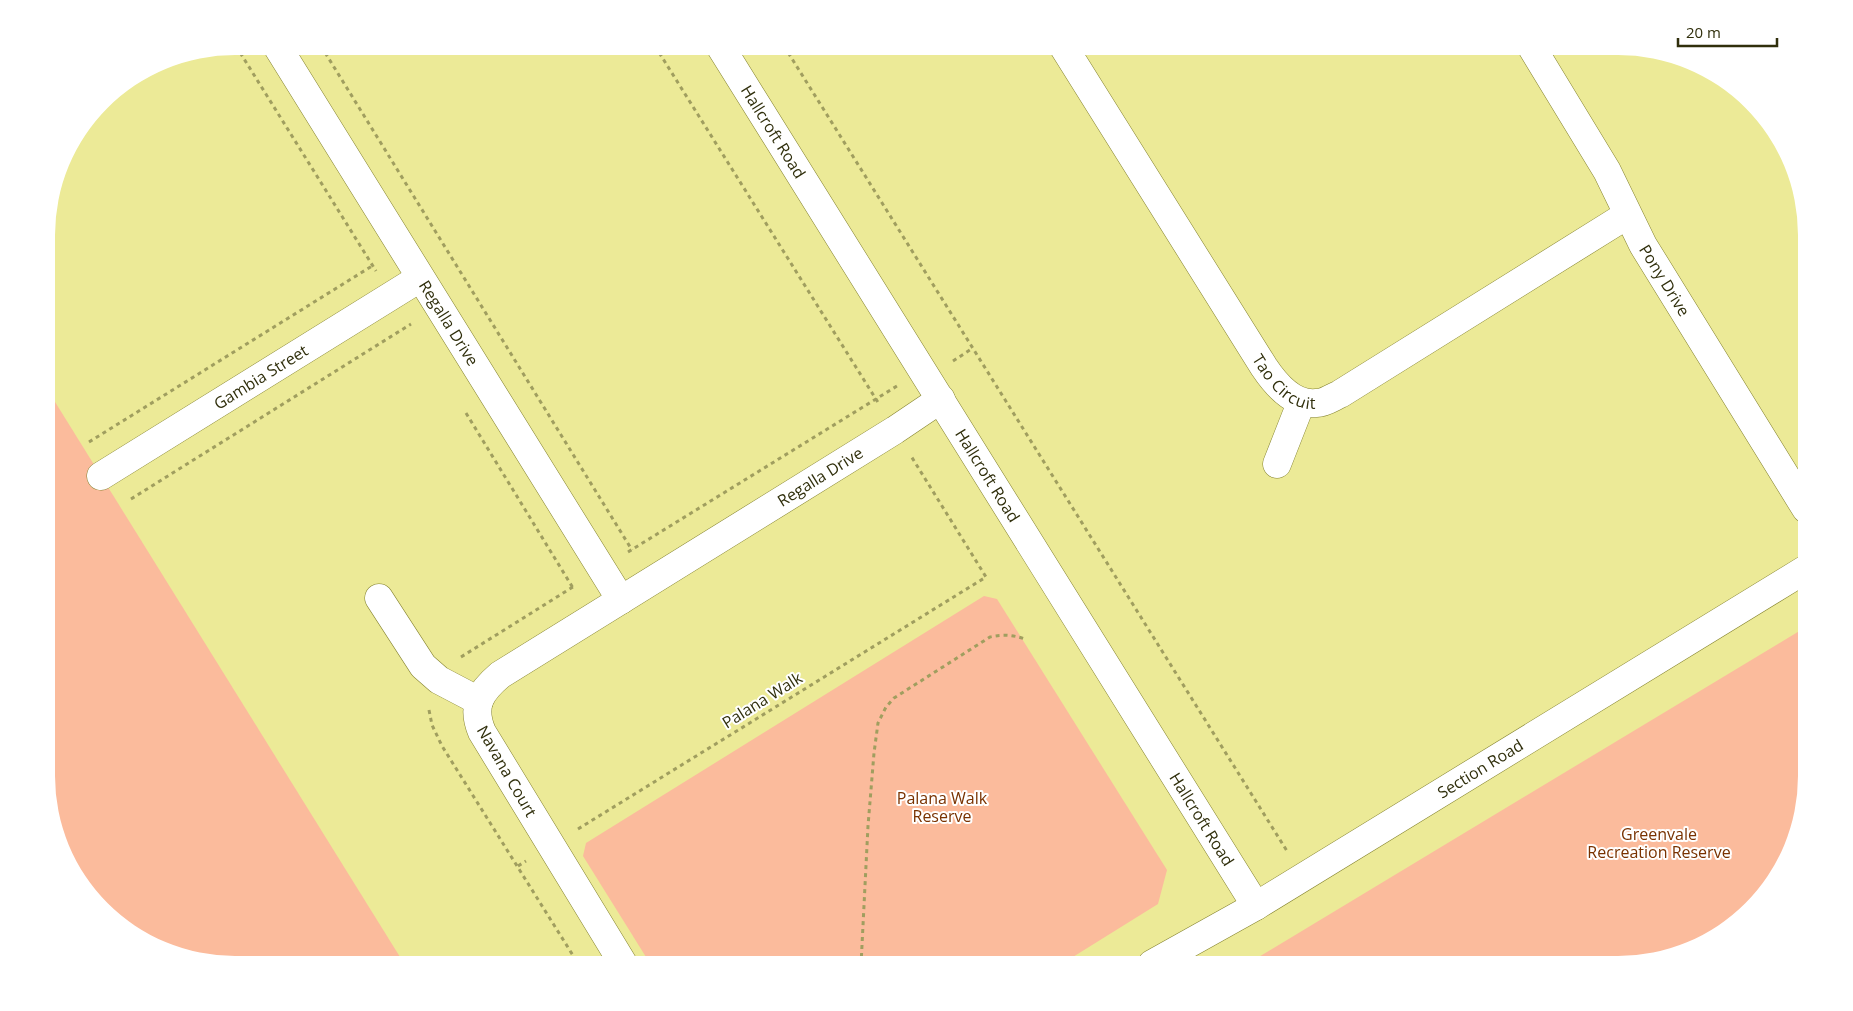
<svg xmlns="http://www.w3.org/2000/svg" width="1853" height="1011" font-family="'Open Sans',sans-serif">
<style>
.green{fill:#fbbb9c}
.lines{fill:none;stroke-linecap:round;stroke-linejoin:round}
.minor-casing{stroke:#85832f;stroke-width:29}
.path{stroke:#a09e5f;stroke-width:3;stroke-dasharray:4 4;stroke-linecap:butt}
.minor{stroke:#fff;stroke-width:28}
.labels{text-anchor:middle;stroke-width:4;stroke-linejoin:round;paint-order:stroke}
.street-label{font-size:16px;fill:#302f0c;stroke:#fff}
.park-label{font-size:16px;fill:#793200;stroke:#fff}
</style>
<rect width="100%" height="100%" fill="#ecea97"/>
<!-- green -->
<g class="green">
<path d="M47,389L405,965H235L151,945L111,918L78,881L48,801Z"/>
<path d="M984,596L997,599L1167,870L1158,904L1060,965H651L583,856L586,843Z"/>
<path d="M1806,627L1807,776L1787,860L1760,901L1723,933L1678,955L1630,964H1247Z"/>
</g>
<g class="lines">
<!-- minor casing -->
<g class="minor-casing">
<g id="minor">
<path id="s1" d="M277,46L621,600"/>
<path id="s2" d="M720,46L1256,906"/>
<path id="s3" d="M1063,46L1264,367C1276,385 1294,406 1317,403C1325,403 1333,397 1340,394L1627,215"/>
<path id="s4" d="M1531,46L1607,171L1643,245L1806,509"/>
<path d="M1277,464L1301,403"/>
<path id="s5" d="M101,476L420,278"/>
<path d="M379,598L423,666L439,680L479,701"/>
<path id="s6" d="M1152,964L1256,906L1806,569"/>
<path id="s7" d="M624,965L482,732C471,706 480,692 500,675L895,430L941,399"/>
</g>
</g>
<!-- path -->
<g class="path">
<path d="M236,46L376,271"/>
<path d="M321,46L632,550"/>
<path d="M655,46L879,404"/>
<path d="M784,46L1287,851"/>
<path d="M953,361L973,348"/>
<path d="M466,413L573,588"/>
<path d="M89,442L372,266"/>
<path d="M131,499L411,324"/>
<path d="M628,552L897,386"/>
<path d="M461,657L576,585"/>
<path d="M429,710L432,725L442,746L579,965"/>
<path d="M578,829L986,577L911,456"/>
<path d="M518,866L526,861"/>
<path d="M861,965L868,826L874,753L878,723L886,707L894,698L990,637C1003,634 1013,635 1025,639"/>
</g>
<!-- minor -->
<use href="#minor" class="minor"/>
</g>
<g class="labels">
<!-- street labels -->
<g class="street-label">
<text dy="6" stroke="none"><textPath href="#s2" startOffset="101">Hallcroft Road</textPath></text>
<text dy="6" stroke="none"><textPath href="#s4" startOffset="270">Pony Drive</textPath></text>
<text dy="6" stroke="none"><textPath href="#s1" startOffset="326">Regalla Drive</textPath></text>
<text dy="6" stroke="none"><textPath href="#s3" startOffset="405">Tao Circuit</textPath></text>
<text dy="6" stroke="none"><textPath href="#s5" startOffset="188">Gambia Street</textPath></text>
<text dy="6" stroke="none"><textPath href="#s2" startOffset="506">Hallcroft Road</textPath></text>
<text dy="6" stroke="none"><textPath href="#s7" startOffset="715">Regalla Drive</textPath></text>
<text transform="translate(762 700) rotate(-32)" y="6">Palana Walk</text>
<text dy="6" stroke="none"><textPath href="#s6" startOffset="382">Section Road</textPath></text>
<text transform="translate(507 771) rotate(60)" y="6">Navana Court</text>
<text dy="6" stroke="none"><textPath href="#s2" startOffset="911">Hallcroft Road</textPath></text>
</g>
<!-- park labels -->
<g class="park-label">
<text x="942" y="804">Palana Walk<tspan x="942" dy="18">Reserve</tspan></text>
<text x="1659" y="840">Greenvale<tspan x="1659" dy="18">Recreation Reserve</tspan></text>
</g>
</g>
<!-- crop -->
<path d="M0 0H1853V1011H0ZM235 55H1618A180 180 0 0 1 1798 235V776A180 180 0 0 1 1618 956H235A180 180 0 0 1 55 776V235A180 180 0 0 1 235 55Z" fill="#fff" fill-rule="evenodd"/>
<!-- scale -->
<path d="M1678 38v8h99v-8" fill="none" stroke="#302f0c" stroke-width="2.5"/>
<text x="1686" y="38" font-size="15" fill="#302f0c" stroke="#ffffff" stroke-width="4" paint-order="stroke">20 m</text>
</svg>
